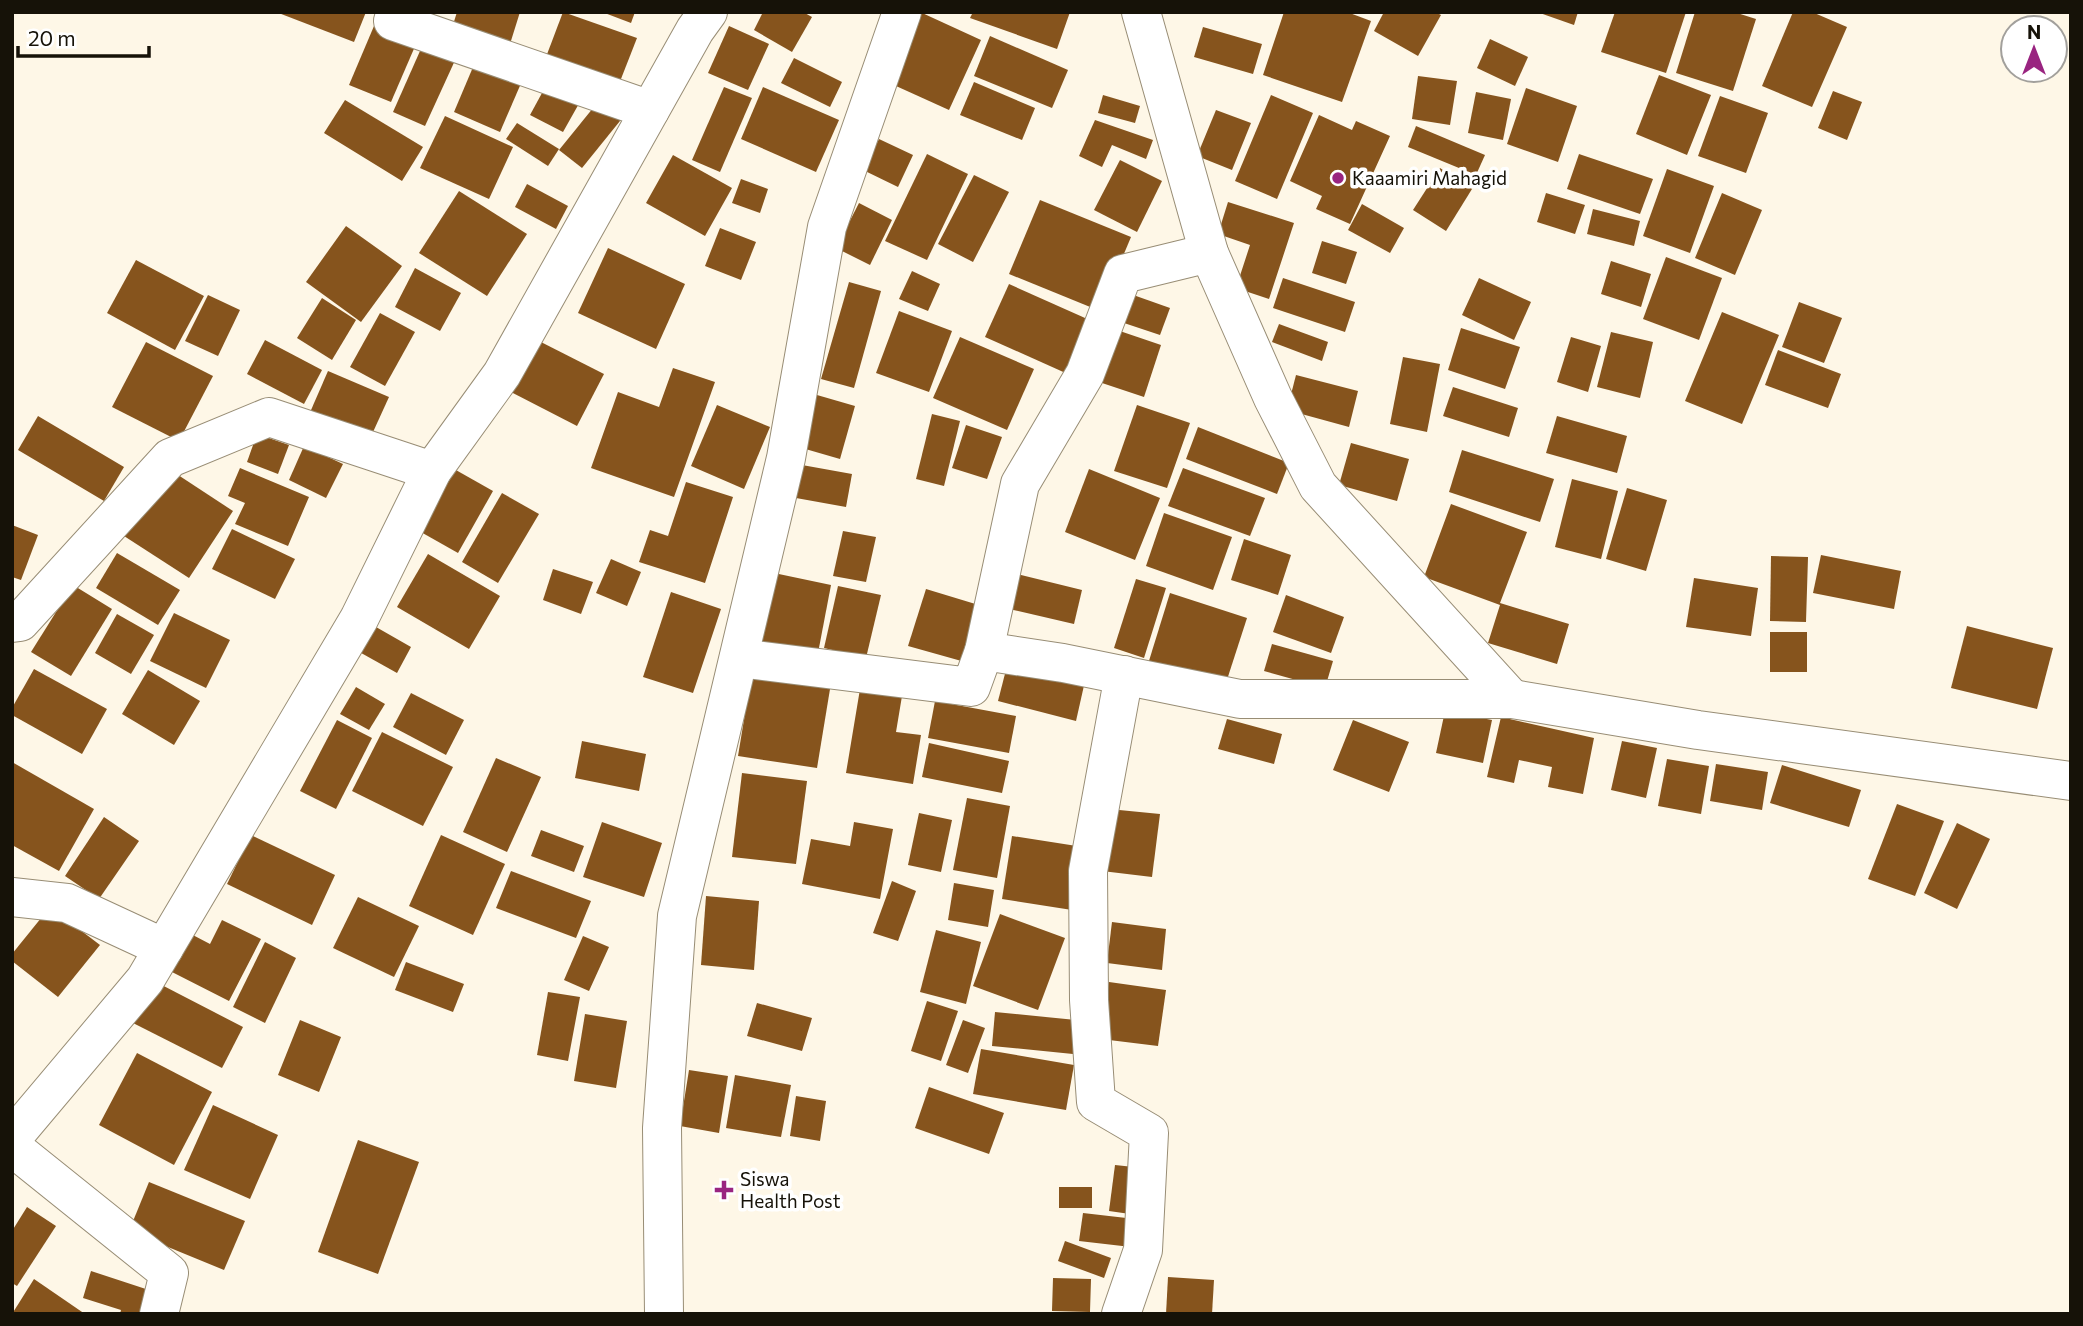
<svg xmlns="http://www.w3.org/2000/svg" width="2083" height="1326" font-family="Commissioner,sans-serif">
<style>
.building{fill:#86541d}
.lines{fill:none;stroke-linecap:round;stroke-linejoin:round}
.street-casing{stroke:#988d75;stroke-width:40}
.street{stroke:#fff;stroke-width:38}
.poi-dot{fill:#992480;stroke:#fff;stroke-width:2.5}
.labels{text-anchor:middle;stroke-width:7;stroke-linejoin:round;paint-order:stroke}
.poi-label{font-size:19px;fill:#161208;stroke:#fff;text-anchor:start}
</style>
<rect width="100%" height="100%" fill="#fef7e7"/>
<!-- building -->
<g class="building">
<path d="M276,12H366L354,42Z"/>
<path d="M457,12H520L510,44L452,28Z"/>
<path d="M563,12L637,38L619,84L546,57Z"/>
<path d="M602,12H635L631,23Z"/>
<path d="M763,12H803L812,17L792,52L754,30Z"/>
<path d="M920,12L981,40L949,110L885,81Z"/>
<path d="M973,12H1070L1057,49L970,18Z"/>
<path d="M1284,12H1347L1371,21L1342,102L1263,75Z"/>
<path d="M1384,12H1435L1441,15L1418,56L1374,31Z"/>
<path d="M1537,12H1578L1574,25Z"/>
<path d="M1615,12H1686L1666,73L1601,52Z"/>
<path d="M1695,12H1734L1756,19L1733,91L1676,73Z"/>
<path d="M1793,12H1812L1847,27L1812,107L1762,86Z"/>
<path d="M374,26L416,44L391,102L349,85Z"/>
<path d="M729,26L769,44L748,90L708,73Z"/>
<path d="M1203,27L1262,44L1253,74L1194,57Z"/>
<path d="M990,36L1068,70L1052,108L974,76Z"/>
<path d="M1490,39L1528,57L1515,86L1477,68Z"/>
<path d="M424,42L457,56L425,126L393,112Z"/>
<path d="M794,58L842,82L830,107L781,83Z"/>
<path d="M476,60L522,81L500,132L454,112Z"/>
<path d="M1659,75L1711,95L1687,155L1636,134Z"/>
<path d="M1418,76L1457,81L1450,125L1412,119Z"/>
<path d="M548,82L581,100L563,132L530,115Z"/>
<path d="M974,82L1035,108L1022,140L960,115Z"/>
<path d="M724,87L752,98L720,172L692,160Z"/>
<path d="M763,87L839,120L816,172L741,139Z"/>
<path d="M1526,88L1577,106L1558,162L1507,144Z"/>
<path d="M1833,91L1862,102L1847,140L1818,128Z"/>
<path d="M1476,92L1511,99L1503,140L1468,133Z"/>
<path d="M1103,95L1140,106L1135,123L1098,113Z"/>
<path d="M1271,95L1313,113L1277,199L1235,181Z"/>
<path d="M1720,96L1768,113L1746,173L1698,156Z"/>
<path d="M602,97L624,116L582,168L559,150Z"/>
<path d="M345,100L423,147L402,181L324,133Z"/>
<path d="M1216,110L1251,123L1232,170L1197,156Z"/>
<path d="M1319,115L1352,130L1356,121L1390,136L1350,224L1316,209L1322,196L1290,181Z"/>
<path d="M445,116L513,147L489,199L420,168Z"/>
<path d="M1095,120L1153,140L1146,159L1112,145L1102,167L1079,156Z"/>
<path d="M517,123L559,149L548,166L506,139Z"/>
<path d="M1416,126L1485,155L1476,175L1408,147Z"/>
<path d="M879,139L913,155L898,187L863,170Z"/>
<path d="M927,154L968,174L927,260L885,241Z"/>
<path d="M1579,154L1653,179L1640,214L1567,189Z"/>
<path d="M673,155L732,188L705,236L646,203Z"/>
<path d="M1120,160L1162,181L1137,232L1094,210Z"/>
<path d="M1440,168L1472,189L1446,231L1413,210Z"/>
<path d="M1667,169L1714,186L1690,253L1643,236Z"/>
<path d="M974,175L1009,192L973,262L938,244Z"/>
<path d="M741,179L768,189L760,213L732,203Z"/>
<path d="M527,184L568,206L556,229L515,207Z"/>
<path d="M459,191L527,234L487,296L419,253Z"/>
<path d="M1546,193L1585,205L1575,234L1537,222Z"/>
<path d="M1722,193L1762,210L1735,275L1695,258Z"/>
<path d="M1040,200L1131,237L1100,311L1009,274Z"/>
<path d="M1228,202L1294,223L1269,299L1236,288L1250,245L1218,234Z"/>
<path d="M859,203L892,220L870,265L836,248Z"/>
<path d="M1362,204L1404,228L1390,253L1348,230Z"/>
<path d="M1593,209L1640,221L1634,246L1587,234Z"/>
<path d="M346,226L402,266L361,322L306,282Z"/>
<path d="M720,228L756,242L741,280L705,266Z"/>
<path d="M1322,241L1357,252L1346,284L1312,273Z"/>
<path d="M608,248L685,284L656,349L578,313Z"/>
<path d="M1666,257L1722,278L1699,340L1643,319Z"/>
<path d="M136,260L204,296L175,350L107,313Z"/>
<path d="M1611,261L1651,274L1641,307L1601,294Z"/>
<path d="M415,268L461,293L440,331L395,307Z"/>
<path d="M912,271L940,284L928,311L899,299Z"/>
<path d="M1283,278L1355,302L1345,332L1273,308Z"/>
<path d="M1479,278L1531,302L1514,340L1462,315Z"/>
<path d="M849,282L881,291L854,388L821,379Z"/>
<path d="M1009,284L1094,322L1070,375L985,337Z"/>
<path d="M1122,291L1170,308L1160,335L1112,319Z"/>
<path d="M208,295L240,310L218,356L185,341Z"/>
<path d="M322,298L356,320L332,360L297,338Z"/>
<path d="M1799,302L1842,318L1824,363L1782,347Z"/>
<path d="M899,311L952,331L929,392L876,373Z"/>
<path d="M1722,312L1779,335L1742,424L1685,401Z"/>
<path d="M380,313L415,332L385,386L350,367Z"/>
<path d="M1279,324L1328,342L1322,361L1272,342Z"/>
<path d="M1111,328L1161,345L1144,397L1093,380Z"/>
<path d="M1461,328L1520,347L1505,389L1448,370Z"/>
<path d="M1611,332L1653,342L1640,398L1597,387Z"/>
<path d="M960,337L1034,369L1007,430L933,398Z"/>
<path d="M1571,337L1601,346L1588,392L1557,382Z"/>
<path d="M535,339L604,374L577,426L509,391Z"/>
<path d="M265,340L322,370L304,404L247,374Z"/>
<path d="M146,342L213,376L179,441L112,407Z"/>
<path d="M1778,350L1841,374L1828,408L1765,385Z"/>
<path d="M1403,357L1440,364L1427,432L1390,424Z"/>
<path d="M673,368L715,382L674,497L591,468L618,392L659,407Z"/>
<path d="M328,371L389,397L368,443L308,417Z"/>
<path d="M1296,375L1358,391L1349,427L1287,410Z"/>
<path d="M1453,387L1518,408L1509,437L1443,416Z"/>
<path d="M817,395L855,406L840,459L802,448Z"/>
<path d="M717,405L770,427L744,489L691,466Z"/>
<path d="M1137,405L1190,423L1167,488L1114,471Z"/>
<path d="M932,414L960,421L944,486L916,479Z"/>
<path d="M38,416L124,467L104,501L18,450Z"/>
<path d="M1557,416L1627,436L1617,473L1546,453Z"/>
<path d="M966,425L1002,437L987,479L952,468Z"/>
<path d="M1198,427L1289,463L1277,494L1186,459Z"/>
<path d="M257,434L289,445L278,474L247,462Z"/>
<path d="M1351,443L1409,459L1397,501L1339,485Z"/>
<path d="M304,446L343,464L326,498L289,480Z"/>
<path d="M1462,450L1554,479L1540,522L1449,492Z"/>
<path d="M447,465L493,491L458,553L412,527Z"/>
<path d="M802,465L852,474L846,507L796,498Z"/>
<path d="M240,468L309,497L288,546L235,524L245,503L228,496Z"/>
<path d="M1183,468L1265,498L1250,536L1168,506Z"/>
<path d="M169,469L233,511L189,578L124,536Z"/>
<path d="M1089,469L1160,498L1135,560L1065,532Z"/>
<path d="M1572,479L1618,491L1601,559L1555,547Z"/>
<path d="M686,482L733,497L705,583L639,562L650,530L668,536Z"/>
<path d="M1627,488L1667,500L1646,571L1606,559Z"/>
<path d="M502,493L539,514L498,583L462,562Z"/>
<path d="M1451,504L1527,532L1500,603L1569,624L1557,664L1488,643L1500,605L1424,577Z"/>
<path d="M1164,513L1232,537L1213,590L1146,566Z"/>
<path d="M12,525L38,535L21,580L12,577Z"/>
<path d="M232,529L295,559L275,599L212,569Z"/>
<path d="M843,531L876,537L866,582L833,576Z"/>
<path d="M1244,539L1291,555L1278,595L1231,580Z"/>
<path d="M117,553L180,590L158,625L96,588Z"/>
<path d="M428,554L500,596L469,649L397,607Z"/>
<path d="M1821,555L1901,571L1894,609L1813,593Z"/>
<path d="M1771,556L1808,557L1806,622L1770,621Z"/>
<path d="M611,559L641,572L627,606L596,593Z"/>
<path d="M553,569L593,582L581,614L543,600Z"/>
<path d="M774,573L831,585L818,653L761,642Z"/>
<path d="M1017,574L1082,590L1074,624L1009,609Z"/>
<path d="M1694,578L1758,588L1751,636L1686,627Z"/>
<path d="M1136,579L1166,588L1144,658L1114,648Z"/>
<path d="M73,585L112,609L71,676L31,652Z"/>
<path d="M838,586L881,595L866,658L824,648Z"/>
<path d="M926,589L982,606L965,662L908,646Z"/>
<path d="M671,592L721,609L693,693L643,677Z"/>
<path d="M1170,593L1247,618L1224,689L1148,664Z"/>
<path d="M1286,595L1344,617L1331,653L1273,632Z"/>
<path d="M174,613L230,640L206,688L150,661Z"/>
<path d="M117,614L154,635L131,674L95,653Z"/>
<path d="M369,623L411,647L397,673L354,649Z"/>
<path d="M1967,626L2053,648L2037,709L1951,688Z"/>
<rect x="1770" y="632" width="37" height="40"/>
<path d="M1272,644L1333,661L1325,688L1264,671Z"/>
<path d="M1008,662L1085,681L1076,721L998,701Z"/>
<path d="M34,669L107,709L82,754L12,715V708Z"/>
<path d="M148,670L200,701L174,745L122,714Z"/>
<path d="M752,671L831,683L817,768L738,756Z"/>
<path d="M356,687L385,704L369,730L340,714Z"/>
<path d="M860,689L902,696L896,732L921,735L913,784L846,773Z"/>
<path d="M411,693L464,720L446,755L393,727Z"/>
<path d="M935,701L1016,716L1009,753L928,738Z"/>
<path d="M1445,711L1492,720L1483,763L1436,753Z"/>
<path d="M1501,717L1594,738L1583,794L1548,787L1552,767L1519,760L1514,783L1487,777Z"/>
<path d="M1227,719L1282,734L1274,764L1218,749Z"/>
<path d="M337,720L372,738L336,809L300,791Z"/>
<path d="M1353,720L1409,742L1389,792L1333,770Z"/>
<path d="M382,732L453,767L423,826L352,791Z"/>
<path d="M582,741L646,754L639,791L575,778Z"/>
<path d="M1622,741L1657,748L1646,798L1611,790Z"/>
<path d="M929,743L1009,761L1002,793L922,777Z"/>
<path d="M496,758L541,777L507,852L463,832Z"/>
<path d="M1667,759L1709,766L1701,814L1658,806Z"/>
<path d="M12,762L94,809L59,871L12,845Z"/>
<path d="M1716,764L1768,772L1762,810L1710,801Z"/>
<path d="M1782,765L1861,790L1849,827L1770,803Z"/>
<path d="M742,773L807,781L796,864L732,857Z"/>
<path d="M967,798L1010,806L997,878L953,870Z"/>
<path d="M1897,804L1944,821L1915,896L1868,879Z"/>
<path d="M1109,809L1160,814L1152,877L1102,871Z"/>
<path d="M919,813L952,820L941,872L908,865Z"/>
<path d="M104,817L139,841L99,899L65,876Z"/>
<path d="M602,822L662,843L644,897L583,877Z"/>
<path d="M854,822L893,829L880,899L802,884L811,839L850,846Z"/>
<path d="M1957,823L1990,839L1957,909L1924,893Z"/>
<path d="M541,830L584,846L574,872L531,856Z"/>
<path d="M251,835L335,875L312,925L227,884Z"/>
<path d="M441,835L505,864L473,935L409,906Z"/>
<path d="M1012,836L1083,847L1072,910L1002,899Z"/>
<path d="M511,871L591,901L576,938L496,908Z"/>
<path d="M892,881L916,891L898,941L873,933Z"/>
<path d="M954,883L994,890L988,927L948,920Z"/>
<path d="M706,896L759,901L754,970L701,965Z"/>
<path d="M358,897L419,926L394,977L333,948Z"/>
<path d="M50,907L100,945L58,997L12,961V954Z"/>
<path d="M1000,914L1065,938L1038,1010L973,986Z"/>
<path d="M222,920L261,939L229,1001L170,971L189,933L210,944Z"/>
<path d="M1112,922L1166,929L1162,970L1107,963Z"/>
<path d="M936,930L981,942L966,1004L920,992Z"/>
<path d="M583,936L609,947L589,991L564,980Z"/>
<path d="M265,942L296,958L265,1023L233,1007Z"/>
<path d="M406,962L464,984L453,1012L395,990Z"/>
<path d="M154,981L243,1027L222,1068L133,1023Z"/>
<path d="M1109,982L1166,990L1158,1046L1101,1039Z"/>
<path d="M548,992L580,997L568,1061L537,1055Z"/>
<path d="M927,1001L958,1011L941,1061L911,1051Z"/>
<path d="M757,1003L812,1018L802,1051L747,1036Z"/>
<path d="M995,1012L1076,1020L1073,1054L992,1046Z"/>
<path d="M585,1014L627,1021L616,1088L574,1081Z"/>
<path d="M300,1020L341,1037L319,1092L278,1075Z"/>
<path d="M963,1020L985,1028L968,1073L946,1065Z"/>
<path d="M981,1049L1074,1065L1066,1110L973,1094Z"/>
<path d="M137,1053L212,1092L174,1165L99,1125Z"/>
<path d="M689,1070L728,1076L719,1133L680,1126Z"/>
<path d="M735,1075L791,1085L781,1137L726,1128Z"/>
<path d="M929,1087L1004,1113L989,1154L915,1128Z"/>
<path d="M796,1096L826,1101L820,1141L790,1136Z"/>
<path d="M213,1105L278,1135L250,1199L184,1170Z"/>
<path d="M358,1140L419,1162L378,1274L318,1252Z"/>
<path d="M1115,1165L1143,1168L1137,1215L1109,1211Z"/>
<path d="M149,1182L245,1221L224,1270L129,1231Z"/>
<rect x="1059" y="1187" width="33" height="21"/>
<path d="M27,1207L56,1226L17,1286L12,1283V1231Z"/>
<path d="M1083,1213L1135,1219L1131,1247L1079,1241Z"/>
<path d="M1065,1241L1111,1258L1104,1278L1058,1261Z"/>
<path d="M91,1271L158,1293L151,1314H120L121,1310L83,1298Z"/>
<path d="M1168,1277L1214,1280L1212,1314H1166Z"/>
<path d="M1053,1278L1091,1279L1090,1312L1052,1311Z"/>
<path d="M34,1279L85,1314H12Z"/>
</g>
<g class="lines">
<!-- street casing -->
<g class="street-casing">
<g id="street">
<path d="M1141,12L1209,253L1273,398L1318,486L1512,699"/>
<path d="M393,21L650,110"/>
<path d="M12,623L20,622L170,458L269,417L432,471"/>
<path d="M984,651L1063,663L1240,699H1512L1698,730L2071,781"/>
<path d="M739,658L971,687L984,651L1020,484L1085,374L1123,274L1209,253"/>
<path d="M12,897L67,903L164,948"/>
<path d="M12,1138L145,980L359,619L432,471L502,374L695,30L708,12"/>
<path d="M12,1147L169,1273L159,1314"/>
<path d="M664,1314L662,1128L677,916L786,458L827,227L902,12"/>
<path d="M1121,1314L1143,1250L1149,1133L1096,1102L1089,1000L1088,871L1124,675"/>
</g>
</g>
<!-- street -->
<use href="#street" class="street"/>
</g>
<!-- markers -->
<g class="poi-dot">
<circle cx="1338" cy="178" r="7"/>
<path d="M720.5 1179.5h7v7h7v7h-7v7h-7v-7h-7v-7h7z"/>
</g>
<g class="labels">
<!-- poi labels -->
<g class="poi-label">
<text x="1352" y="185">Kaaamiri Mahagid</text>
<text x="740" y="1186">Siswa<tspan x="740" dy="22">Health Post</tspan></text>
</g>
</g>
<!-- border -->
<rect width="2083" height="1326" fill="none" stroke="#161208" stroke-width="28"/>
<!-- north arrow -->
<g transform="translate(2034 49)"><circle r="33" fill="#ffffff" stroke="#a2a09c" stroke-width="2"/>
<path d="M0-5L12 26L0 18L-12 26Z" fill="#992480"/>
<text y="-10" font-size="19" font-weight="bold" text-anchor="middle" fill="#161208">N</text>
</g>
<!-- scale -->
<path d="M18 46v10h131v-10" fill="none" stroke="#161208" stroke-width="3.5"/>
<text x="28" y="46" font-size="21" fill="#161208" stroke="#ffffff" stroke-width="5" paint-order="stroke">20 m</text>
</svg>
